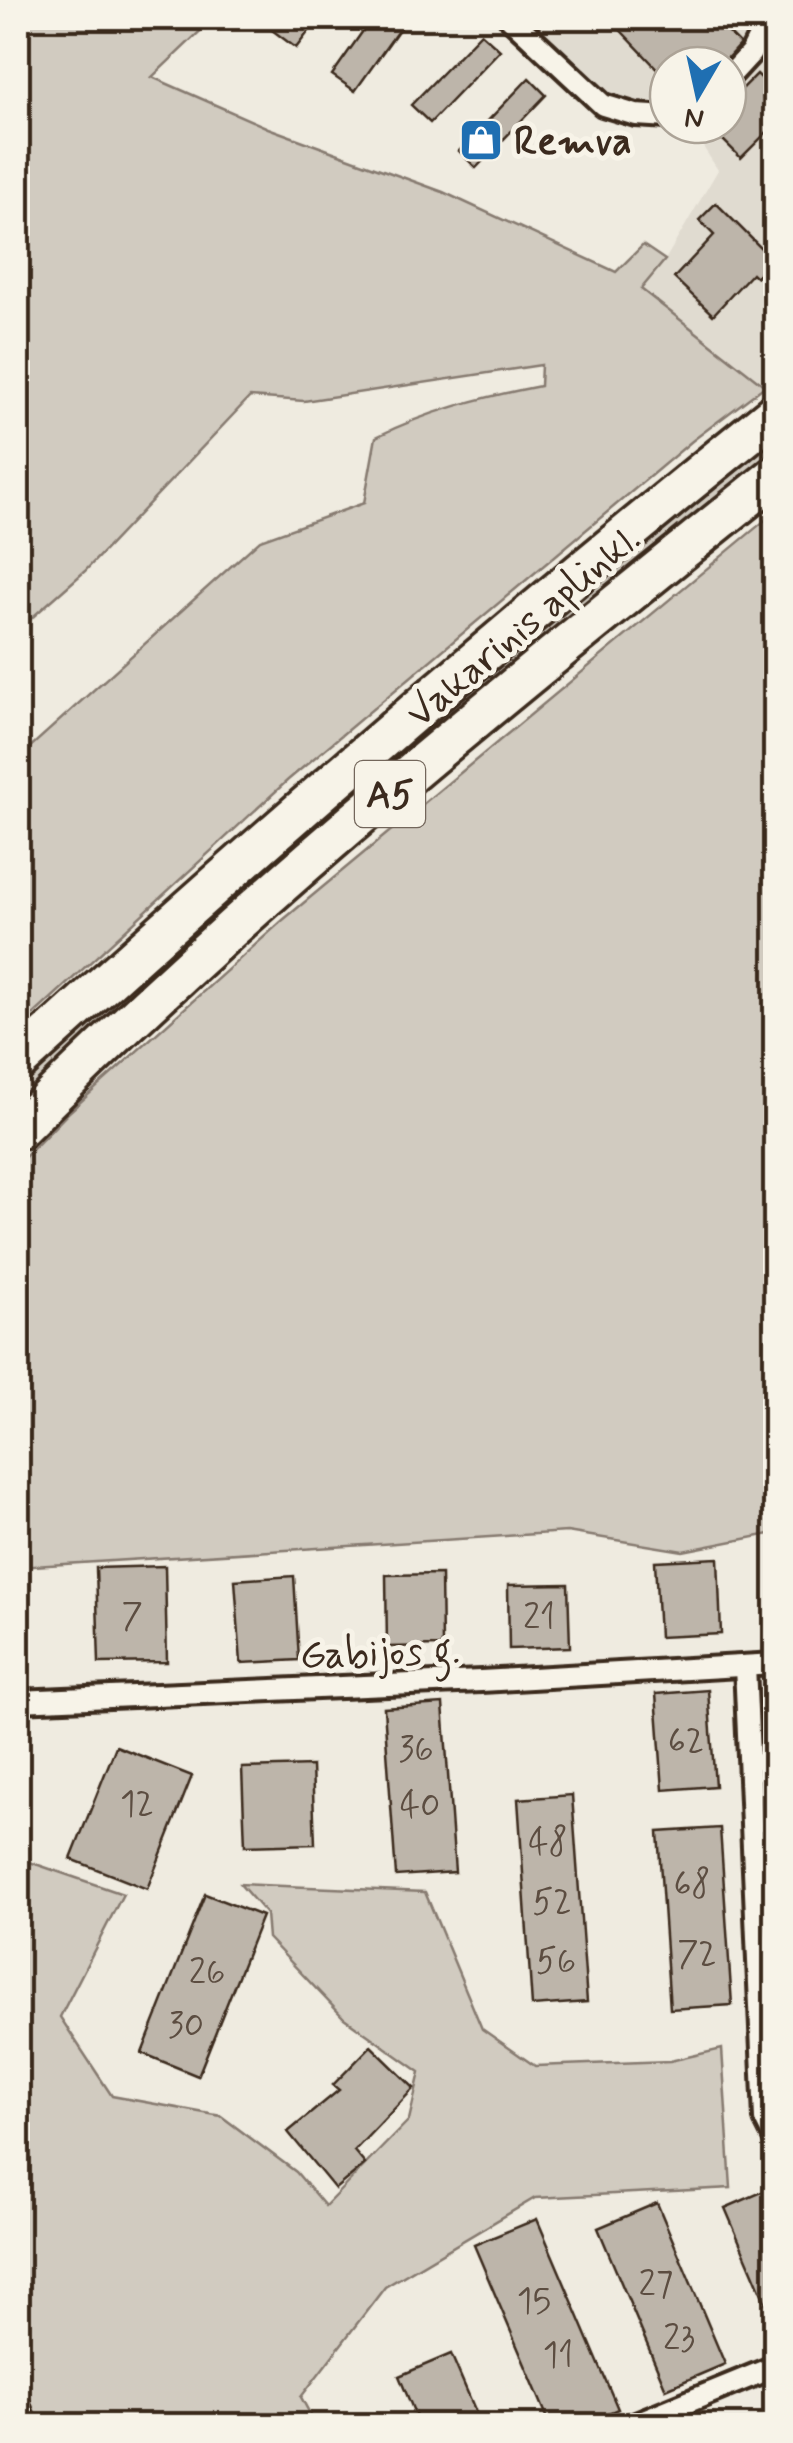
<svg xmlns="http://www.w3.org/2000/svg" width="793" height="2443" font-family="Mynerve,sans-serif">
<style>
.built{fill:#e0dbd0}
.green{fill:#d1cbc0;stroke:#867a6f;stroke-width:2.5}
.building{fill:#bdb5aa;stroke:#3b2a1e;stroke-width:2.5}
.lines{fill:none;stroke-linecap:round;stroke-linejoin:round}
.street-casing{stroke:#3b2a1e;stroke-width:28}
.highway-casing{stroke:#3b2a1e;stroke-width:45}
.street{stroke:#f7f3e8;stroke-width:20}
.highway{stroke:#f7f3e8;stroke-width:38}
.labels{text-anchor:middle;stroke-width:10;stroke-linejoin:round;paint-order:stroke}
.number-label{font-size:35px;fill:#5c4d41}
.shield{fill:#f7f3e8;stroke:#73665b;stroke-width:2.5}
.shield-label{font-size:38px;font-weight:bold;fill:#3b2a1e}
.poi-label{font-size:40px;font-weight:bold;fill:#3b2a1e;stroke:#f7f3e8;text-anchor:start}
.street-label{font-size:40px;fill:#3b2a1e;stroke:#f7f3e8}
</style>
<rect width="100%" height="100%" fill="#efebe0"/>
<filter id="ink" filterUnits="userSpaceOnUse"><feTurbulence type="fractalNoise" baseFrequency=".01" numOctaves="2"/><feDisplacementMap in="SourceGraphic" scale="20" xChannelSelector="R" yChannelSelector="G"/><feConvolveMatrix kernelMatrix="1 2 1 2 8 2 1 2 1" color-interpolation-filters="sRGB"/></filter>
<g filter="url(#ink)">
<!-- built -->
<path class="built" d="M510,18H768L760,39L776,53V377L765,386L640,288L665,260L718,170L689,125H728V65H668V117L603,105Z"/>
<!-- green -->
<g class="green">
<path d="M18,18H214L152,77L268,128L443,192L616,272L643,245L665,260L641,289L765,386L692,441L288,780L18,1029V758L260,540L364,503L376,437C428,411 483,397 540,386L541,365L304,401L250,397L85,571L18,630Z"/>
<path d="M775,440V455C512,658 259,875 18,1103V1090C259,860 516,648 775,440Z"/>
<path d="M775,512V1533L683,1551L567,1532L18,1567V1164L68,1113L283,920Z"/>
<path d="M18,1858L123,1894L60,2017L112,2096L221,2116L296,2172L325,2206L409,2120L420,2072L344,2018L268,1938L266,1914L240,1884L425,1892L482,2029L535,2066L670,2061L722,2049L731,2188L535,2198L385,2287L301,2397L316,2425L18,2426Z"/>
</g>
<!-- building -->
<g class="building">
<path d="M256,18H319L296,48Z"/>
<path d="M372,18H407L355,91L332,75Z"/>
<path d="M609,18H714L740,44L721,65H668V80Z"/>
<path d="M481,33L500,50L430,123L411,105Z"/>
<path d="M757,74L776,92V123L741,158L708,125H728V103Z"/>
<path d="M529,78L546,95L476,168L459,151Z"/>
<path d="M716,203L773,260L756,277L752,273L713,315L674,278L714,235L699,220Z"/>
<path d="M718,1558L721,1634L659,1637L655,1561Z"/>
<path d="M165,1566L167,1662L99,1663L96,1568Z"/>
<path d="M441,1574L442,1646L387,1647L386,1575Z"/>
<path d="M294,1576L299,1660L241,1663L235,1580Z"/>
<path d="M568,1584L570,1647L509,1649L508,1585Z"/>
<path d="M708,1690L715,1786L663,1790L656,1694Z"/>
<path d="M443,1704L455,1872L396,1876L384,1708Z"/>
<path d="M116,1746L192,1776L147,1889L71,1859Z"/>
<path d="M312,1766L315,1844L245,1846L242,1768Z"/>
<path d="M572,1795L587,2002L532,2006L518,1799Z"/>
<path d="M720,1828L732,2005L670,2009L658,1832Z"/>
<path d="M205,1894L262,1916L198,2076L142,2053Z"/>
<path d="M371,2046L414,2088L354,2151L365,2164L335,2189L288,2132L339,2090L333,2085Z"/>
<path d="M776,2186V2327L725,2208Z"/>
<path d="M657,2203L725,2364L666,2389L598,2228Z"/>
<path d="M537,2219L618,2409L578,2426H551L474,2245Z"/>
<path d="M451,2354L482,2426H420L399,2376Z"/>
</g>
<g class="lines">
<!-- street casing -->
<g class="street-casing">
<g id="street">
<path d="M510,18L603,105L636,115L668,117"/>
<path d="M728,78L751,53L768,18"/>
<path d="M745,1666L765,2119L776,2141"/>
<path d="M18,1701L481,1681L776,1664"/>
<path d="M18,2404L26,2426"/>
<path d="M629,2426L776,2366"/>
</g>
</g>
<!-- highway casing -->
<g class="highway-casing">
<g id="highway">
<path d="M18,1062C264,838 516,621 776,412"/>
<path d="M18,1130C252,896 518,682 776,475"/>
</g>
</g>
<!-- street -->
<use href="#street" class="street"/>
<!-- highway -->
<use href="#highway" class="highway"/>
</g>
</g>
<!-- icons -->
<defs>
<g id="shop-square" transform="scale(2.25)"><rect x="-9" y="-9" width="18" height="18" rx="4" fill="#1f6fb2" stroke="#f7f3e8"/><path d="M-5-2.5h2.3a2.7 3.5 0 0 1 5.4 0H5L5.5 6h-11ZM-1.5-2.5h3a1.5 2.3 0 0 0-3 0Z" fill="#fff"/></g>
</defs>
<g fill-rule="evenodd">
<use href="#shop-square" x="481" y="140"/>
</g>
<g class="labels">
<!-- number labels -->
<g class="number-label">
<text x="132" y="1627">7</text>
<text x="539" y="1628">21</text>
<text x="686" y="1752">62</text>
<text x="416" y="1760">36</text>
<text x="137" y="1815">12</text>
<text x="420" y="1816">40</text>
<text x="548" y="1853">48</text>
<text x="692" y="1895">68</text>
<text x="552" y="1913">52</text>
<text x="697" y="1965">72</text>
<text x="556" y="1972">56</text>
<text x="207" y="1983">26</text>
<text x="186" y="2036">30</text>
<text x="656" y="2295">27</text>
<text x="534" y="2312">15</text>
<text x="679" y="2349">23</text>
<text x="558" y="2366">11</text>
</g>
<!-- shield labels -->
<rect class="shield" x="355" y="761" width="70" height="66" rx="8"/>
<g class="shield-label">
<text x="390" y="807">A5</text>
</g>
<!-- poi labels -->
<g class="poi-label">
<text x="514" y="154">Remva</text>
</g>
<!-- street labels -->
<g class="street-label">
<text transform="translate(522 625) rotate(-40)" y="14">Vakarinis aplinkl.</text>
<text transform="translate(380 1651) rotate(-2)" y="14">Gabijos g.</text>
</g>
</g>
<!-- margin -->
<rect width="793" height="2443" fill="none" stroke="#f7f3e8" stroke-width="60"/>
<rect x="30" y="30" width="733" height="2383" fill="none" stroke="#3b2a1e" stroke-width="4" filter="url(#ink)"/>
<!-- north arrow -->
<g transform="translate(698 95) rotate(189)"><circle r="48" fill="#f7f3e8" stroke="#aca397" stroke-width="2.5"/>
<path d="M0-8L18 38L0 25L-18 38Z" fill="#1f6fb2"/>
<text y="-15" font-size="28" font-weight="bold" text-anchor="middle" fill="#3b2a1e">N</text>
</g>
</svg>
